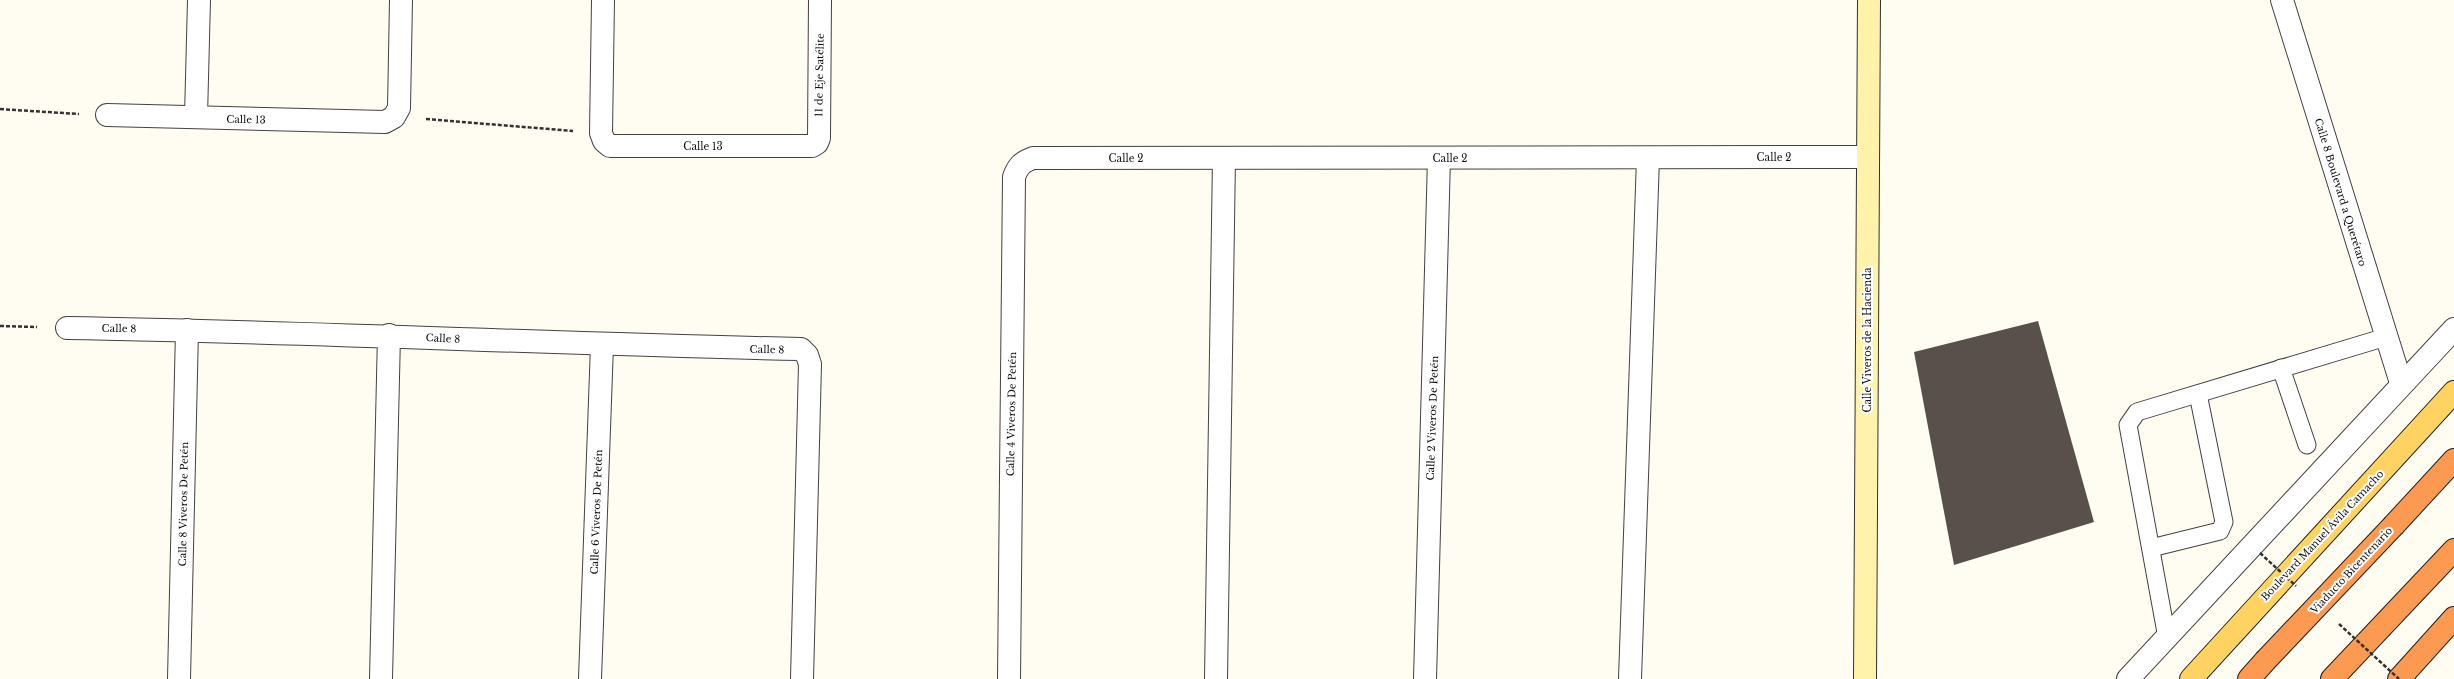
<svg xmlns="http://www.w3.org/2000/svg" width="2454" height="679" font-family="'Libre Baskerville',serif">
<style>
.building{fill:#59504b}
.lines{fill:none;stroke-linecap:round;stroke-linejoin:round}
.lane-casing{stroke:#424242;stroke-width:19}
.street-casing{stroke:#424242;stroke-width:24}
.secondary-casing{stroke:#313131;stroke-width:24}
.primary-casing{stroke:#202020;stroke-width:24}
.highway-casing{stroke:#202020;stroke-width:24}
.path{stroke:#313131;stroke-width:2.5;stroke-dasharray:4 2;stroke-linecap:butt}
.lane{stroke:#fff;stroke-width:17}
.street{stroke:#fff;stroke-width:22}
.secondary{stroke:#fff3ac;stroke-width:22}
.primary{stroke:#ffd361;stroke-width:22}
.highway{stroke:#fd9a51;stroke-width:22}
.highway-bridge-casing{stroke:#202020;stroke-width:24;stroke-linecap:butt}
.path-bridge{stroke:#313131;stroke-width:2.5;stroke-dasharray:4 2;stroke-linecap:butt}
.highway-bridge{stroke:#fd9a51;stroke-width:22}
.labels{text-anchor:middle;stroke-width:4;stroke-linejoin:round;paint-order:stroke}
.street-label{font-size:10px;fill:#0f0f0f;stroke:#fff}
</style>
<rect width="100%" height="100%" fill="#fffcf1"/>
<!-- building -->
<path class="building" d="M2038,321L2094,522L1954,565L1914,352Z"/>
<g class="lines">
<!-- lane casing -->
<g class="lane-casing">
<g id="lane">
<path d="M2281,368L2307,445"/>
<path d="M2151,548L2220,531L2224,522L2198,394"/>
<path d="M2167,638L2128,425L2137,412L2386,337"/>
</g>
</g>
<!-- street casing -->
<g class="street-casing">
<g id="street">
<path d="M603,0L601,133L604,141L610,146H812L817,143L819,138L820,0"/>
<path d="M2282,0L2401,383"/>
<path d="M107,115L385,122L394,117L399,108L401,0"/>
<path d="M196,117L199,0"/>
<path d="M67,328C312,332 556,344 801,349L807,355L810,364L802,679"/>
<path d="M179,679L187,330"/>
<path d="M381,679L389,335"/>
<path d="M590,679L602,345"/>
<path d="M1009,679L1014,177C1018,166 1022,162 1033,158L1868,157"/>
<path d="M1216,679L1224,158"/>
<path d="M1425,679L1439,158"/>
<path d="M1630,679L1648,158"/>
<path d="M2128,679L2454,329"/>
</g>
</g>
<!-- secondary casing -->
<g class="secondary-casing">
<path id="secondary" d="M1865,679L1869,0"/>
</g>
<!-- primary casing -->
<g class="primary-casing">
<path id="primary" d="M2191,679L2454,392"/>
</g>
<!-- highway casing -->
<g class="highway-casing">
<g id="highway">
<path d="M2394,525L2454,460"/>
<path d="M2249,679L2265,661"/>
<path d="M2332,679L2454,550"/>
<path d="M2399,679L2454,618"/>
</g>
</g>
<!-- path -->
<g class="path">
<path d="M0,109L79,114"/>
<path d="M426,119L573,131"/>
<path d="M0,326L37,327"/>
</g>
<!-- lane -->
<use href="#lane" class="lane"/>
<!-- street -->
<use href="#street" class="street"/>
<!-- secondary -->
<use href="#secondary" class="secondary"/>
<!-- primary -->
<use href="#primary" class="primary"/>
<!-- highway -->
<use href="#highway" class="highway"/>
<!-- highway-bridge casing -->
<g class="highway-bridge-casing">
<path id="highway-bridge" d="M2265,661L2394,525"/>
</g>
<!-- path-bridge -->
<g class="path-bridge">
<path d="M2260,553L2296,586"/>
<path d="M2339,624L2399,679"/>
</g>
<!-- highway-bridge -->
<use href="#highway-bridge" class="highway-bridge"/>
</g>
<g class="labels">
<!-- street labels -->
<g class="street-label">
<text transform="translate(819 75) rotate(-89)" y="4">11 de Eje Satélite</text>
<text transform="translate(246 119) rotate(1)" y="4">Calle 13</text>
<text x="703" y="150">Calle 13</text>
<text x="1774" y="161">Calle 2</text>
<text x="1126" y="162">Calle 2</text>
<text x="1450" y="162">Calle 2</text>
<text transform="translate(2341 192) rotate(73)" y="4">Calle 8 Boulevard a Querétaro</text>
<text transform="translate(119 328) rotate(1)" y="4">Calle 8</text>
<text transform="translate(443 338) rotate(3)" y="4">Calle 8</text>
<text transform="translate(1867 340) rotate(-90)" y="4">Calle Viveros de la Hacienda</text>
<text transform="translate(767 349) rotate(1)" y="4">Calle 8</text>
<text transform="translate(1011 414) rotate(-89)" y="4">Calle 4 Viveros De Petén</text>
<text transform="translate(1432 418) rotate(-88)" y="4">Calle 2 Viveros De Petén</text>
<text transform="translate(183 504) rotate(-89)" y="4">Calle 8 Viveros De Petén</text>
<text transform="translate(596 512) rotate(-88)" y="4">Calle 6 Viveros De Petén</text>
<text transform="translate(2322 535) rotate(-47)" y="4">Boulevard Manuel Ávila Camacho</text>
<text transform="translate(2351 570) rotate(-47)" y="4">Viaducto Bicentenario</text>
</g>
</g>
</svg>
